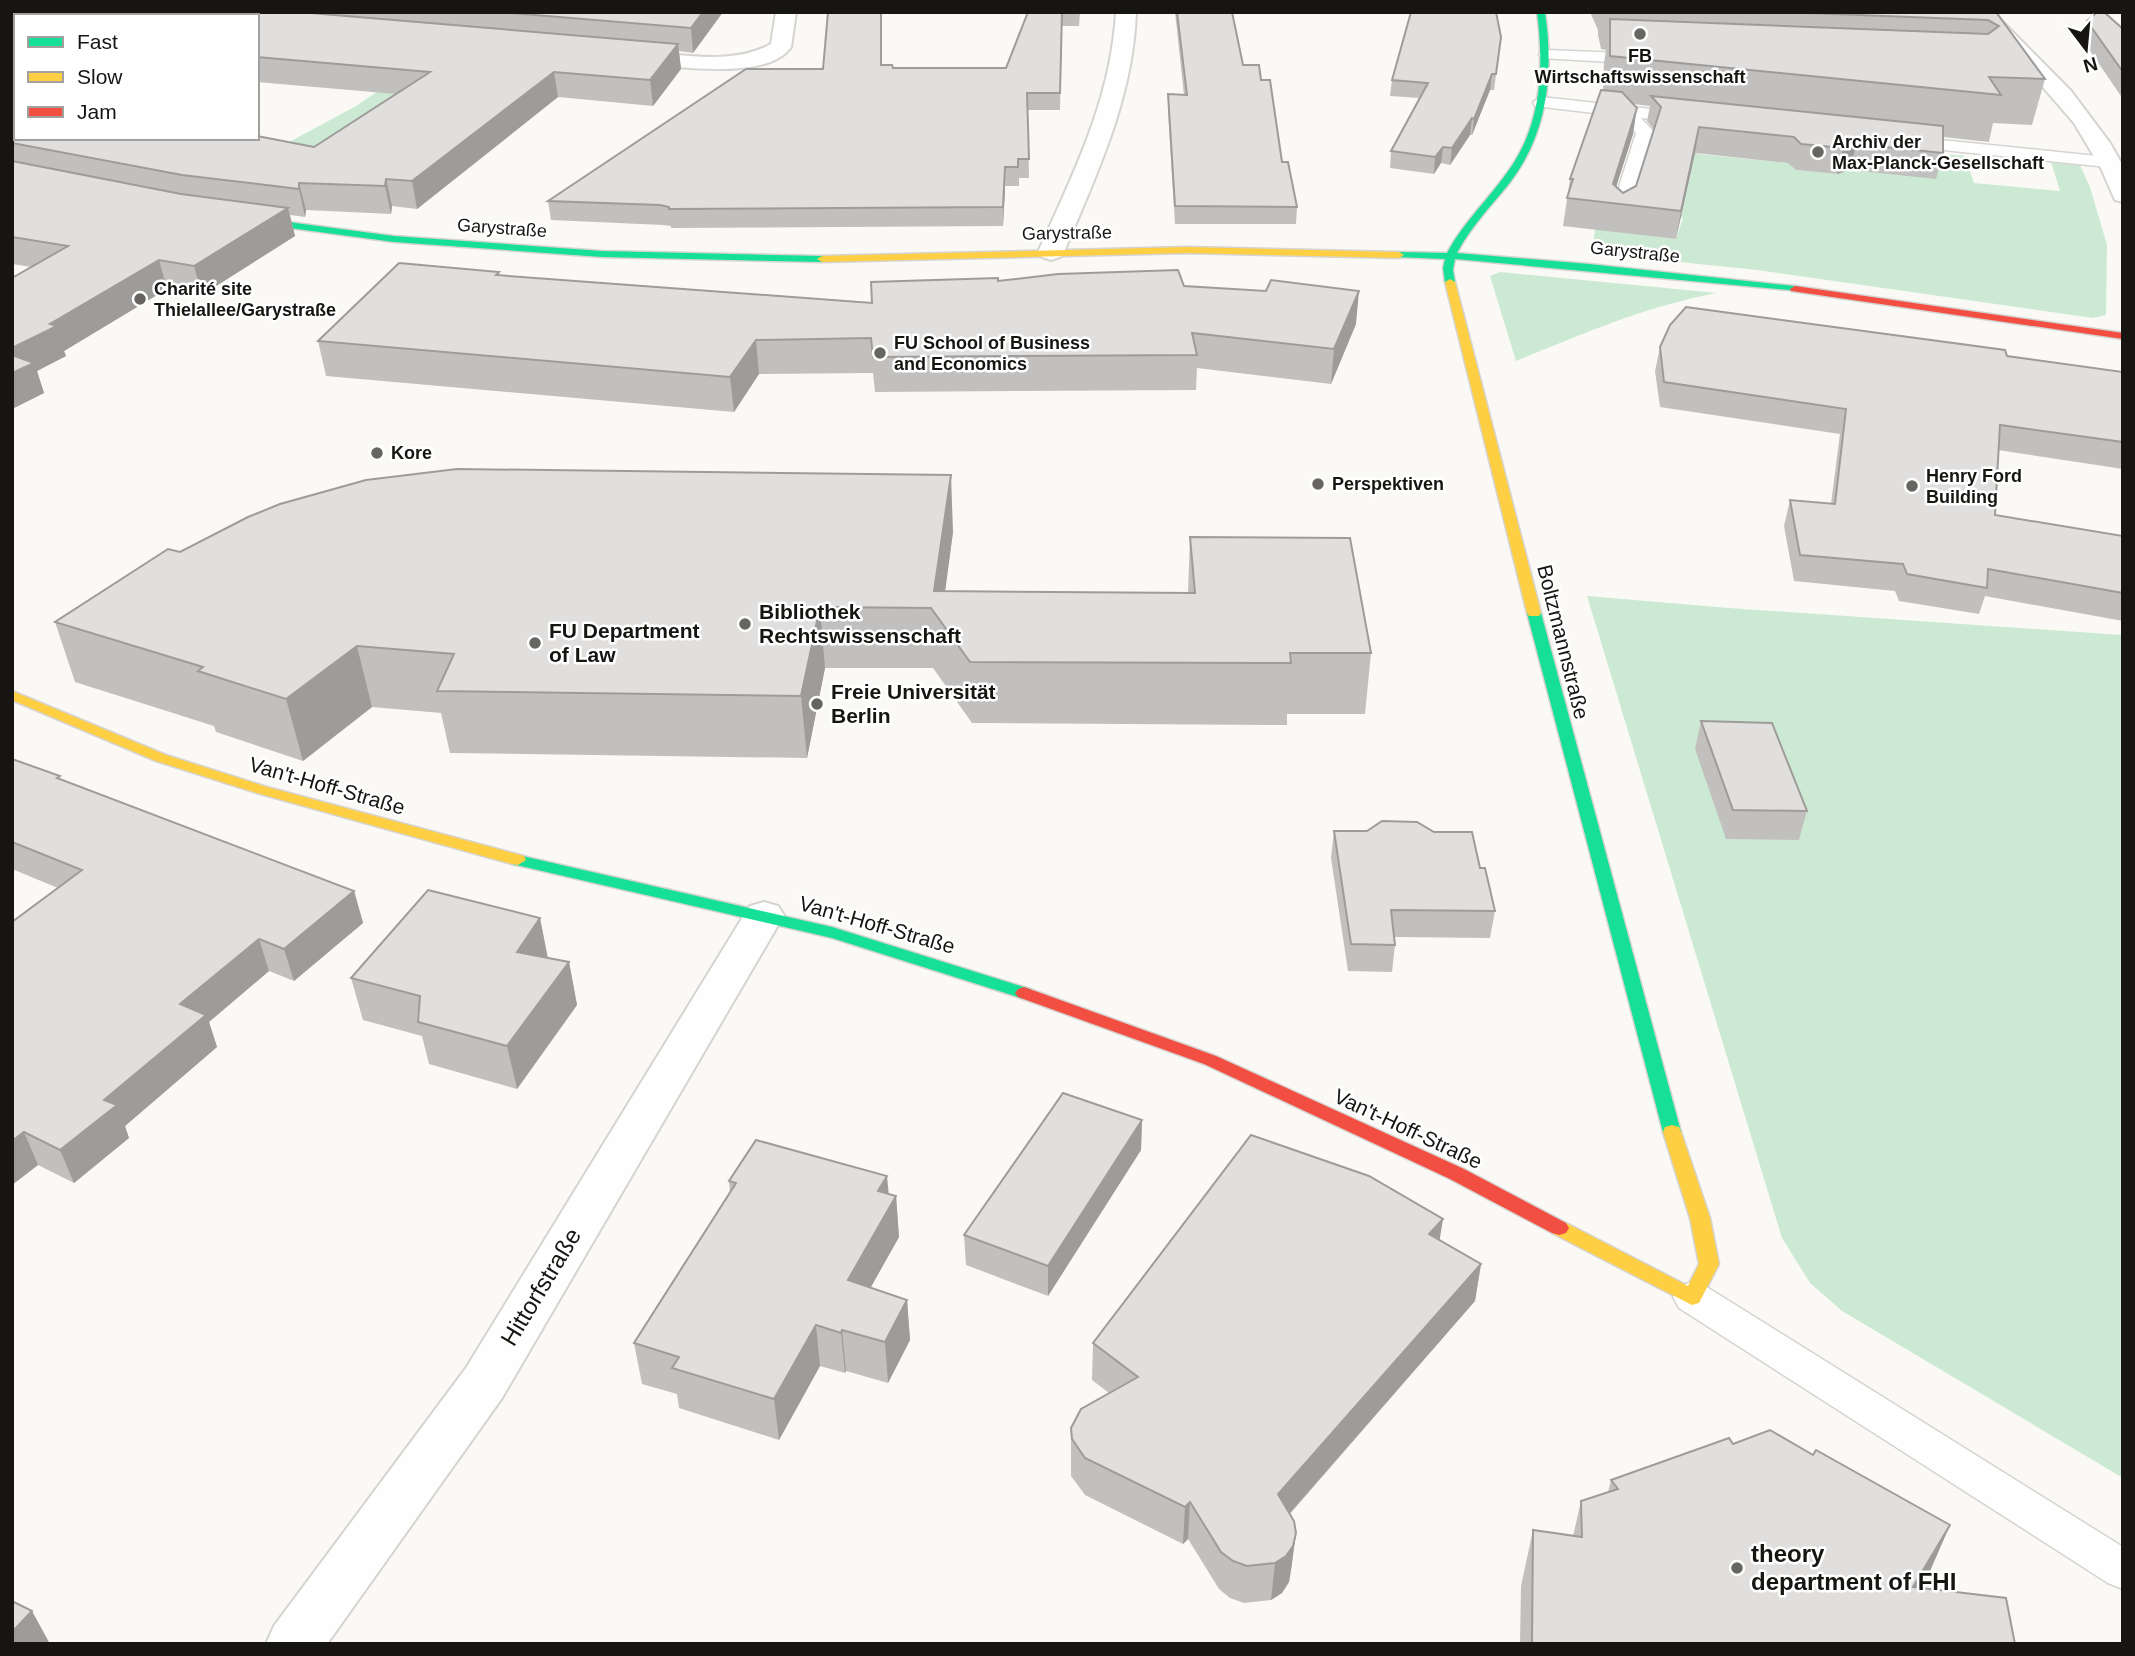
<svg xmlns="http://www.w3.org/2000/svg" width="2135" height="1656" font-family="Arial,sans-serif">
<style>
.green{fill:#ccead3}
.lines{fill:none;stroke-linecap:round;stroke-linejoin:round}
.lane-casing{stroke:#d6d4d1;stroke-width:3}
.street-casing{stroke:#d6d4d1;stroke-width:4}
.fast-casing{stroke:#d6d4d1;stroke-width:3}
.slow-casing{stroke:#d6d4d1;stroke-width:3}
.jam-casing{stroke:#d6d4d1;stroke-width:3}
.lane{fill:#fefefe;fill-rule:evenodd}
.street{fill:#fefefe;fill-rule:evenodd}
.fast{fill:#16e098;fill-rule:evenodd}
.slow{fill:#ffcf43;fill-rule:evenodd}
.jam{fill:#f24e42;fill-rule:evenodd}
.wall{fill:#c2c0bf;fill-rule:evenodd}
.shaded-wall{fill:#9e9c9b}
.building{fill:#e1dfde;stroke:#9e9c9b;stroke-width:2}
.poi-dot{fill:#676562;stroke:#fff;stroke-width:2.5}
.labels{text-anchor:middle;stroke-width:5;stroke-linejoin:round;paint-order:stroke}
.far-poi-label{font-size:18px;font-weight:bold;fill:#171512;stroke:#fff;text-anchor:start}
.far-street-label{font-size:18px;fill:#171512;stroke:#fff}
.poi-label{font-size:21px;font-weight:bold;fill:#171512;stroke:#fff;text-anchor:start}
.street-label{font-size:21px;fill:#171512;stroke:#fff}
.near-street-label{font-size:24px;fill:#171512;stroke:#fff}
.near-poi-label{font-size:24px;font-weight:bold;fill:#171512;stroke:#fff;text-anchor:start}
</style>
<rect width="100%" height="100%" fill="#fbf9f6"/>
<!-- green -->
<g class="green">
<path d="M501,54L231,204L187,197L356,106L430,56Z"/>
<path d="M1686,136L1698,154L1797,164L1796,170L1837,174L1840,169L1937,153L1965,156L1974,183L2060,191L2051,162L2080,165L2090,187L2107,245L2106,315L2093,318L1757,270L1592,253L1595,229L1676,239L1683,218L1646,213Z"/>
<path d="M1500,272L1717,293C1647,306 1582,334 1516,361L1490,276Z"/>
<path d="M1587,596L1729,608L2123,635V1478L1842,1311L1810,1283L1782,1238Z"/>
</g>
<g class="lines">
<!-- lane casing -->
<g class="lane-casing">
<g id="lane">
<path d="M1547,50L1645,54L1653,59L1645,64L1541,58L1539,55L1541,52Z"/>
<path d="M1541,97L1689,113L1698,118L1689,123L1641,118L1654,132L1629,212L1620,218L1611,212L1636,133L1619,116L1535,106L1533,102Z"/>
<path d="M1902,136L2107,157L2116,162L2107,167L1896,145L1893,141Z"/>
<path d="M1692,1282L1705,1286L2123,1547V1589L2108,1583L1679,1308L1673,1297L1679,1286Z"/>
</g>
</g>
<!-- street casing -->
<g class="street-casing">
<g id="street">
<path d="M776,12H796L791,47C766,83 668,65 629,62L622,60L619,56L622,52L629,50C674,53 730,67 771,44Z"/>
<path d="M1116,12H1136C1133,99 1097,173 1064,252L1060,257L1051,260L1042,257L1038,252C1073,174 1111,100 1116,12Z"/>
<path d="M1971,12H1993L2071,91L2110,143L2123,166V202L2115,200L2101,168L2074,123L2036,79Z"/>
<path d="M764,902L778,906L784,915L502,1398L327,1644H266L274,1626L466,1368L744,915L750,906Z"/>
</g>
</g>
<!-- fast casing -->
<g class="fast-casing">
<g id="fast">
<path d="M1537,12H1545C1554,74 1548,134 1508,185C1490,207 1470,228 1457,253L1589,264L1795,286L1799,287V291L1455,259L1453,270L1455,282L1450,285L1445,282L1443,268L1445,259L1395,257L1394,255L1399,252L1447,253C1464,221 1491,197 1511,167C1542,122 1544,65 1537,12Z"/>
<path d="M242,216L394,236L602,251L822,256L827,259L822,262L602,257L394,242L238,221L237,219Z"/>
<path d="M1534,609L1541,613L1681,1132L1679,1137L1672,1139L1665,1137L1663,1132L1527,613Z"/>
<path d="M518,855L832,927L1030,989L1033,993L1030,997L1024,999L832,938L512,864L510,860L512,856Z"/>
</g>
</g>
<!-- slow casing -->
<g class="slow-casing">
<g id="slow">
<path d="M1187,247L1399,252L1404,255L1399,258L1187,253L822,262L817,259L822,256Z"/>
<path d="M1450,279L1455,282L1541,613L1539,616H1529L1527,613L1445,282Z"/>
<path d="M12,691L166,755L267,787L524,856L526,860L518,865L512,864L257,793L156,761L12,700Z"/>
<path d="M1672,1125L1679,1127L1681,1132L1710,1218L1719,1264L1699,1303L1692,1305L1552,1233L1549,1228L1552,1223L1559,1221L1566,1223L1688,1286L1699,1264L1690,1218L1663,1132L1665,1127Z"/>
</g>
</g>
<!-- jam casing -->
<g class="jam-casing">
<g id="jam">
<path d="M1795,286L2123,333V339L1791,291L1790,289Z"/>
<path d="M1024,987L1216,1056L1464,1169L1566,1223L1569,1228L1566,1233L1559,1235L1552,1233L1450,1179L1204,1064L1018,997L1015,993L1018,989Z"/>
</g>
</g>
<!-- lane -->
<use href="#lane" class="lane"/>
<!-- street -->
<use href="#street" class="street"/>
<!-- fast -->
<use href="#fast" class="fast"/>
<!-- slow -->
<use href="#slow" class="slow"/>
<!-- jam -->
<use href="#jam" class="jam"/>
</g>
<!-- wall -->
<g class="wall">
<path d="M107,12H723L693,53L679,51L681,69L653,106L558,97L417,209L392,206L391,214L306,210L305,217L290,215L295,236L202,295L167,289L64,351L66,356L37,371L44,393L12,409V278L31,267L12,264V90L15,98L14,101L314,147L396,94L257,82V16Z"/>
<path d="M828,12H881L882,65L893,68H1006L1028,12H1080L1079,26H1062L1060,110H1028L1029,178H1019V186H1005L1003,226L671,228V226L663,225L551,220L548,201L823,69Z"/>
<path d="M1175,12H1232L1243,65L1261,80L1282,162L1297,207L1296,224H1175L1168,111V94L1184,95Z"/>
<path d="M1590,12H1996L2045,79L2032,125L1993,123L1989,142L1943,137V153L1936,179L1850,170L1837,174L1796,170L1788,163L1695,153L1676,239L1563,226L1570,179L1603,90L1604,63L1606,50L1601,49L1598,35V30ZM1633,104L1650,106L1647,121L1654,130L1636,186L1623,193L1616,187L1633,134Z"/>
<path d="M2087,21L2123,29V99L2082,39Z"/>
<path d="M1501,37L1494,90H1490L1472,135H1470L1450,165L1441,163L1434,174L1390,168L1391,151L1420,98L1390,96L1392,80Z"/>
<path d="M499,272L500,276L872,303L998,281L1184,286L1356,324L1331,384L1197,368L1196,390L875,392L873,373L759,374L734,412L326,376L318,341Z"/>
<path d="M1660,347L2007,356L2123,372V469L1998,450L1995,515L2123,536V621L1985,596L1979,614L1899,601L1895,591L1794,581L1784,526L1790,500L1831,504L1840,434L1660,407L1655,371Z"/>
<path d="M953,532L945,591L1188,593L1190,537L1371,653L1365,714H1287V725L972,723L933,668H825L807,758L450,753L441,713L372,707L303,761L216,732L214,726L75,682L55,622L180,552Z"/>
<path d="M1701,721L1807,811L1799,840L1726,839L1695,749Z"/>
<path d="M12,759L61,779L354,891L363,923L294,981L269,971L209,1022L217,1047L125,1126L129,1138L74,1183L38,1165L12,1185V922L58,888L12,869Z"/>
<path d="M1334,831L1480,868L1495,911L1490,938L1394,937L1395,945L1392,972L1348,971L1331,858Z"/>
<path d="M540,918L548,958L569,962L577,1005L517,1089L429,1064L422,1036L363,1020L351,978Z"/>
<path d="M1142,1120L1141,1150L1048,1296L966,1265L964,1235Z"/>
<path d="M729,1181L889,1194L896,1196L899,1237L870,1288L907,1300L910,1340L888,1383L846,1371L845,1373L820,1366L779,1440L679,1408L677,1394L642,1384L634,1343L730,1193Z"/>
<path d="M1439,1239L1481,1264L1475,1301L1290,1514L1296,1533L1291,1570L1289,1582L1282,1593L1271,1600L1244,1603L1230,1598L1219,1589L1188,1539L1183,1544L1085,1495L1071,1476V1428L1109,1393L1092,1380L1093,1343Z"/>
<path d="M1733,1444L1813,1455L1950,1525L1926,1580L1922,1588L2015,1644H1520L1521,1586L1533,1530L1573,1536L1581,1501L1608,1492L1611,1480Z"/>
</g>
<!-- shaded-wall -->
<g class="shaded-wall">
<path d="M703,12H723L693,53L691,28Z"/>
<path d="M678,44L681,69L653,106L650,80Z"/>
<path d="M554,72L558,97L417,209L412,181Z"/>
<path d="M1492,74L1490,90L1472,135L1474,119Z"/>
<path d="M1637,108L1633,134L1611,203L1613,184Z"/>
<path d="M1472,118L1470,135L1450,165L1452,148Z"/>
<path d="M1699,127L1695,153L1676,239L1681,211Z"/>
<path d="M1856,144L1850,170L1837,174L1843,148Z"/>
<path d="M1443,147L1441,163L1434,174L1435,157Z"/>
<path d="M1005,167V186L1003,226V207Z"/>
<path d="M386,179L392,206L391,214L385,186Z"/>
<path d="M299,183L306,210L305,217L299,189Z"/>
<path d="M288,208L295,236L202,295L194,266Z"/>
<path d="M159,260L167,289L64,351L66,356L37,371L44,393L12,409V348L50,324Z"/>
<path d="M1359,291L1356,324L1331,384L1334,349Z"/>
<path d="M756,340L759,374L734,412L730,377Z"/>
<path d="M951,475L953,532L941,622L934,591Z"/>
<path d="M820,607L825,668L807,758L801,696Z"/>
<path d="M357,646L372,707L303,761L286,699Z"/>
<path d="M354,891L363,923L294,981L284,949Z"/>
<path d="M540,918L548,960L517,952Z"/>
<path d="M259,939L269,971L209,1022L217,1047L125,1126L129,1138L74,1183L60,1150L104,1100L180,1004Z"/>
<path d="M569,962L577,1005L517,1089L507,1046Z"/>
<path d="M1142,1120L1141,1150L1048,1296V1266Z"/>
<path d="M24,1132L38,1165L12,1185V1141Z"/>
<path d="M887,1176L890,1207L896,1196L899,1237L852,1321L848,1280L878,1191Z"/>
<path d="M1443,1219L1437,1256L1429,1234Z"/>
<path d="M1481,1264L1475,1301L1274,1531L1278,1494Z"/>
<path d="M907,1300L910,1340L888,1383L885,1342Z"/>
<path d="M816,1325L820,1366L779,1440L774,1399Z"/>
<path d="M842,1330L846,1371L845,1373L841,1333Z"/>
<path d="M1190,1502L1188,1539L1183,1544L1185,1507Z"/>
<path d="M1950,1525L1926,1580L1890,1642L1913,1587Z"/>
<path d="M1296,1533L1291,1570L1289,1582L1282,1593L1271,1600L1275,1563Z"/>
<path d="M32,1611L50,1644H12V1632Z"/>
</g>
<!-- building -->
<g class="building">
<path d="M107,12H298L678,44L650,80L554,72L412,181L386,179L385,186L299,183V189L182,175L12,143V102L16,100V138H257V136L314,147L430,72L257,57V16H101Z"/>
<path d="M498,12H703L691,28Z"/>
<path d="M828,12H881V65H892L893,68H1006L1028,12H1062L1060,93H1027L1029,159H1018V167H1005L1003,207L669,209V207L660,205L548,201L746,69H823Z"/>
<path d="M1177,12H1232L1243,65H1259L1261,80H1270L1282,162H1288L1297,207L1175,206L1168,94L1187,95Z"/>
<path d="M1411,12H1496L1501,37L1496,74H1492L1474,119L1472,118L1452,148L1443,147L1435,157L1391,151L1428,83L1392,80Z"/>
<path d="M1781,12H1996L2045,79L1989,77L2001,95L1610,56V19L1988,34L1999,26L1988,20Z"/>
<path d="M2097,12H2104L2123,29V72L2087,21Z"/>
<path d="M1601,90L1622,92L1637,108L1613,184L1623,193L1636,186L1661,107L1651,96L1943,126V153L1856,144L1843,148L1801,144L1794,137L1699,127L1681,211L1567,198L1573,179H1570Z"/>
<path d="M12,161L181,194L288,208L194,266L159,260L50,324L57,326L12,348V278L68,246L12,237Z"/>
<path d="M399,263L499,272L496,275L872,303L871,282L998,278V281L1058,274L1178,270L1184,286L1266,291L1271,280L1359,291L1334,349L1192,333L1197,355L873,357L871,338L756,340L730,377L318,341Z"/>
<path d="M1686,307L2005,350L2007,356L2123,372V442L2000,425L1995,515L2123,536V593L1988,569L1987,588L1907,574L1903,564L1800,555L1790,500L1835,504L1846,409L1664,382L1660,347L1670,325Z"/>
<path d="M12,355L34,363L12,373Z"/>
<path d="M457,469L951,475L934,591L1195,593L1190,537L1350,538L1371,653H1290L1291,663L970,662L931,608L820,607L801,696L437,691L454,654L357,646L286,699L198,671L203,667L55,622L168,549L180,552L248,517L280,504L366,480Z"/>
<path d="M1701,721L1772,723L1807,811L1733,810Z"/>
<path d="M12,759L60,776L57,778L354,891L284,949L259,939L180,1004L206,1015L104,1100L117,1105L60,1150L24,1132L12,1141V922L82,870L12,842Z"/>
<path d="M1382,821L1417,822L1434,832H1472L1480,868H1485L1495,911L1391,910L1395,945L1351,944L1334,831H1367Z"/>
<path d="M428,890L540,918L517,952L569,962L507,1046L418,1022L420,996L351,978Z"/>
<path d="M1063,1093L1142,1120L1048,1266L964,1235Z"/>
<path d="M1251,1135L1369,1176L1443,1219L1429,1234L1481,1264L1278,1494L1294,1521L1296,1533L1293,1546L1286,1556L1275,1563L1247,1566L1233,1561L1221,1552L1190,1502L1185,1507L1085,1458L1072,1439L1071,1428L1081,1409L1138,1377L1093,1343Z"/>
<path d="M756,1140L887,1176L878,1191L896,1196L848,1280L907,1300L885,1342L842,1330L841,1333L816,1325L774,1399L672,1368L679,1357L634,1343L736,1183L729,1181Z"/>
<path d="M1770,1430L1813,1455L1816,1450L1950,1525L1913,1587L2006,1598L2015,1644H1532L1533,1530L1582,1537L1581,1501L1618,1489L1611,1480L1729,1438L1733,1444Z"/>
<path d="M12,1601L32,1611L12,1632Z"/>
</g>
<!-- markers -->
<g class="poi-dot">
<circle cx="1640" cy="34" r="7"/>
<circle cx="1818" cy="152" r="7"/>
<circle cx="140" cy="299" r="7"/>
<circle cx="880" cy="353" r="7"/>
<circle cx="377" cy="453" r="7"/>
<circle cx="1318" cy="484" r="7"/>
<circle cx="1912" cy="486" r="7"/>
<circle cx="745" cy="624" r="7"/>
<circle cx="535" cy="643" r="7"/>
<circle cx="817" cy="704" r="7"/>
<circle cx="1737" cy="1568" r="7"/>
</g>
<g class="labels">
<!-- far-poi labels -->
<g class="far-poi-label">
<text x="1640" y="62" text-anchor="middle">FB<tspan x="1640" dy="21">Wirtschaftswissenschaft</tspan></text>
<text x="1832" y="148">Archiv der<tspan x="1832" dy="21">Max-Planck-Gesellschaft</tspan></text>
<text x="154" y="295">Charité site<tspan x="154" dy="21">Thielallee/Garystraße</tspan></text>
<text x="894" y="349">FU School of Business<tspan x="894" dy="21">and Economics</tspan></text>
<text x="391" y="459">Kore</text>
<text x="1926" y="482">Henry Ford<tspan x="1926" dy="21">Building</tspan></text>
<text x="1332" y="490">Perspektiven</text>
</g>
<!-- far-street labels -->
<g class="far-street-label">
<text transform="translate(502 228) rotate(4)" y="6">Garystraße</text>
<text transform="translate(1067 233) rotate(-1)" y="6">Garystraße</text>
<text transform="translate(1635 252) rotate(6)" y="6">Garystraße</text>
</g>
<!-- poi labels -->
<g class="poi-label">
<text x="759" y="619">Bibliothek<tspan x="759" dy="24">Rechtswissenschaft</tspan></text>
<text x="549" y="638">FU Department<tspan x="549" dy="24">of Law</tspan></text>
<text x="831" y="699">Freie Universität<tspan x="831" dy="24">Berlin</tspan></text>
</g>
<!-- street labels -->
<g class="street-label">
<text transform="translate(1563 642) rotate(76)" y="7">Boltzmannstraße</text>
<text transform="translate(327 786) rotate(16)" y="7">Van't-Hoff-Straße</text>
<text transform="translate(877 925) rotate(16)" y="7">Van't-Hoff-Straße</text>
<text transform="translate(1408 1129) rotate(25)" y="7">Van't-Hoff-Straße</text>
</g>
<!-- near-street labels -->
<g class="near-street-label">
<text transform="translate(541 1287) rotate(-59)" y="8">Hittorfstraße</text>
</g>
<!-- near-poi labels -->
<g class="near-poi-label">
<text x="1751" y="1562">theory<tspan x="1751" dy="28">department of FHI</tspan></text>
</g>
</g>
<!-- border -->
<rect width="2135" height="1656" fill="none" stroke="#171512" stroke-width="28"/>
<!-- legend -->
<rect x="14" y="14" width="245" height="126" fill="#ffffff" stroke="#a2a1a0" stroke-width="2"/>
<rect x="28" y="37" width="35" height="10" fill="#16e098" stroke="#a2a1a0" stroke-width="2"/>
<text x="77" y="49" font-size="21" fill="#171512">Fast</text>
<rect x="28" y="72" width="35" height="10" fill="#ffcf43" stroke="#a2a1a0" stroke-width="2"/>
<text x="77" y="84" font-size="21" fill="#171512">Slow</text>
<rect x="28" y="107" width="35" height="10" fill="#f24e42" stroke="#a2a1a0" stroke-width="2"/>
<text x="77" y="119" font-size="21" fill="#171512">Jam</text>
<!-- north arrow -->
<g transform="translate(2086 49) rotate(164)" stroke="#ffffff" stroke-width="5" paint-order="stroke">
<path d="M0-5L12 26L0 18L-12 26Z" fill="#171512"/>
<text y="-10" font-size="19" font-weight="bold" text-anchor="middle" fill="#171512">N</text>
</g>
</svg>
